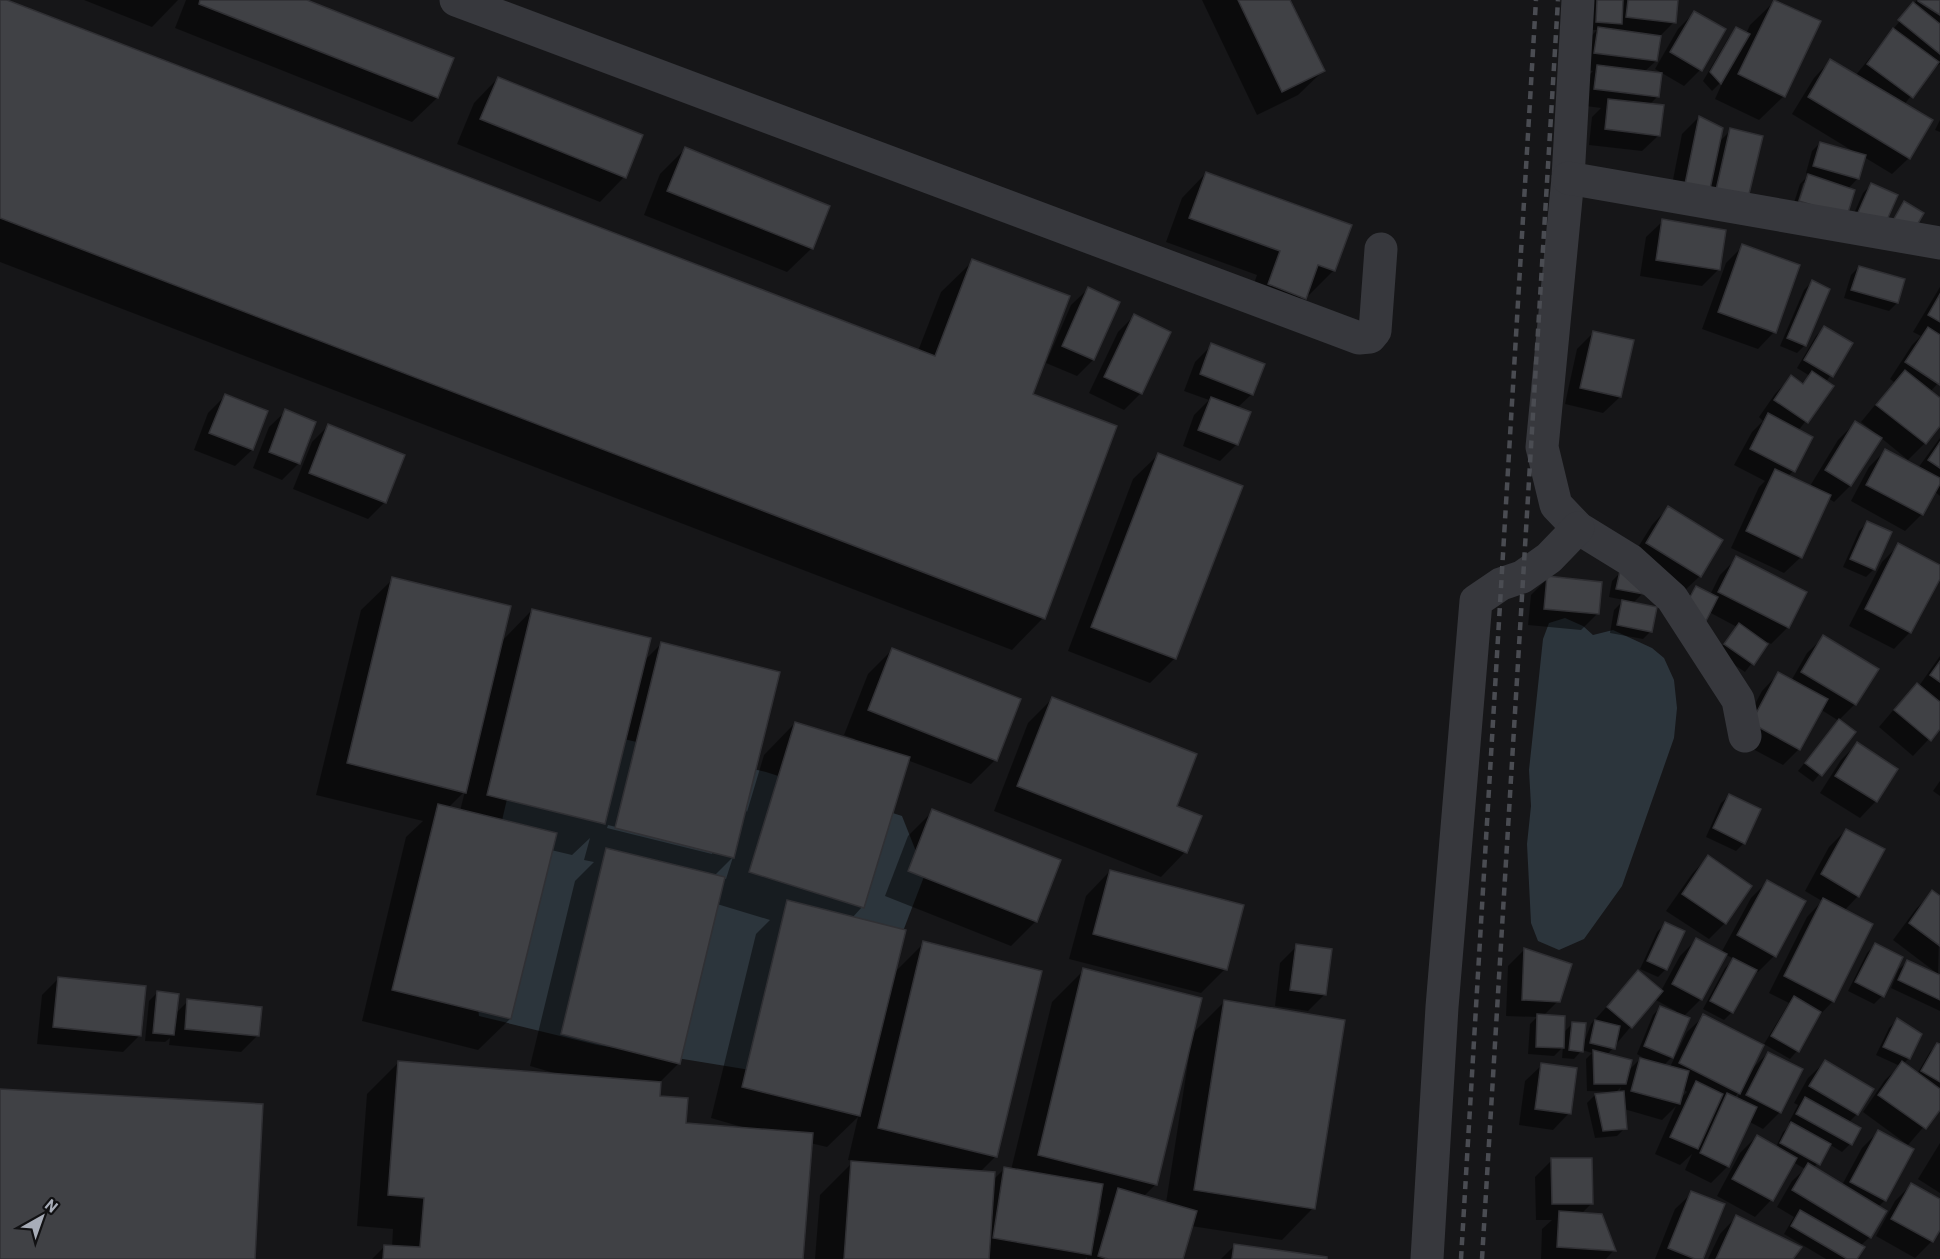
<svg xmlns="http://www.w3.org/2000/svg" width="1940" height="1259" font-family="Barlow,sans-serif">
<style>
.water{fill:#2c353c}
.shadow{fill:#0007;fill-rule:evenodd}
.building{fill:#404145;stroke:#303034;stroke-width:1.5}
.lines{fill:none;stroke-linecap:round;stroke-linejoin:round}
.minor{stroke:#37383d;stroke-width:33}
.rail{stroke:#4a4c52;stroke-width:4.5;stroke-dasharray:8 6;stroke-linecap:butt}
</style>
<rect width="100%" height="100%" fill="#161618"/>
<!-- water -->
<g class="water">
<path d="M1565,618L1583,626L1593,635L1613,630L1652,648L1664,658L1674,680L1677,708L1674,738L1622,886L1584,939L1559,950L1538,941L1531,923L1527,844L1531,806L1529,770L1543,639L1549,623Z"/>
<path d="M572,727L766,772L902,816L925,874L892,960L811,1080L597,1045L479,1016L471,951L508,795Z"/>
</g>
<!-- shadow -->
<g class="shadow">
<path d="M0,0L918,351L941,292L973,261L1031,395L1043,618L1012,650L0,262Z"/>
<path d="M84,0H178L152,27Z"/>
<path d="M186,0H303L437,98L412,122L175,28Z"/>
<path d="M1202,0H1289L1323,71L1298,95L1257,115Z"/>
<path d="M1589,0H1677L1674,22L1659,37L1656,61L1644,72L1658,96L1649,105L1659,135L1642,151L1589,145L1592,117L1601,108L1578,105L1581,83L1593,71L1579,69L1582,46L1597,30H1588Z"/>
<path d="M1917,0H1940V64L1937,66L1935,64L1904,105L1931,121L1909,158L1892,174L1864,157L1858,178L1848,189L1854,191L1846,216L1838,224L1792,209L1800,184L1809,175L1806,173L1812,151L1820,143L1856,153L1792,114L1814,78L1830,61L1855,76ZM1803,183H1806L1798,208L1796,207Z"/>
<path d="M1775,1L1784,96L1759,120L1715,99L1724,79L1712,91L1703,81L1729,37L1737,29L1746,34L1750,25Z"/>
<path d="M1694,13L1700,70L1684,86L1655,69L1678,29Z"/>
<path d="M498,78L641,136L624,177L600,202L457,144L474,103Z"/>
<path d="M1699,117L1719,142L1731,130L1747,197L1669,200L1682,134Z"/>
<path d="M1940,120V132L1935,130Z"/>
<path d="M685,149L812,248L787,272L644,215L660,174Z"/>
<path d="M1206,173L1334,270L1309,295L1306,293L1280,322L1245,309L1257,275L1166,242L1182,198Z"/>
<path d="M1871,185L1873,236L1849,225L1863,193Z"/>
<path d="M1663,221L1718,270L1702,286L1640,276L1646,237Z"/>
<path d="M1743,246L1774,332L1758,349L1702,329L1726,263Z"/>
<path d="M1859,267L1897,303L1889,311L1844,298L1851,275Z"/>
<path d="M1812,282L1805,345L1797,353L1780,346L1804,290Z"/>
<path d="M1940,287V381L1930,392L1940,400V423L1925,443L1908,460L1880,437L1850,486L1834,502L1828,498L1801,557L1784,573L1731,548L1759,487L1765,481L1734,465L1752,432L1763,421L1759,417L1775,394L1791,377L1801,384L1810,376L1797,368L1816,336L1824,328L1851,344L1826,382L1832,387L1798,431L1793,471L1788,476L1810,486L1838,440L1855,423L1874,432L1861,422L1894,382L1890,379L1912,345L1921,336L1913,332Z"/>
<path d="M1088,289L1093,360L1077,376L1046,363L1071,305Z"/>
<path d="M1134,316L1141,393L1124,410L1089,393L1118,332Z"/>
<path d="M1594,332L1620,397L1603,413L1565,404L1577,349Z"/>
<path d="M1212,345L1252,394L1237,408V444L1220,461L1183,446L1194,415L1209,400L1184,391L1195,362Z"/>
<path d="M225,396L266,412L252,450L235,466L194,450L208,413Z"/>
<path d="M286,411L299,463L282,480L253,468L269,427Z"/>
<path d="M328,426L385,502L368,519L293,489L312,442Z"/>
<path d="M1940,438V496L1934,491L1922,514L1905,531L1851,501L1869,467L1885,451L1918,468Z"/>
<path d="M1158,455L1175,658L1150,683L1068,651L1133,479Z"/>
<path d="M1668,508L1700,576L1683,592L1630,560L1652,525Z"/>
<path d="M1867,523L1874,569L1866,577L1843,567L1859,531Z"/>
<path d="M1899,545L1940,567V575L1910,632L1894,649L1849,626L1882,562Z"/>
<path d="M1737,558L1788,627L1771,644L1768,642L1745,672L1717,653L1737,627L1709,612L1689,595L1696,588L1710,595L1720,575Z"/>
<path d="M1620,573L1643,593L1632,604L1651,631L1643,639L1610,633L1614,610L1624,600L1609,597L1612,581Z"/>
<path d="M1548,578L1598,613L1581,630L1528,625L1531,595Z"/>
<path d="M393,579L501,642L532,610L644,661L661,644L747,812L764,755L795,723L854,741L855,739L844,735L868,674L892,650L995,760L971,784L907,760L862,907L852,918L894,973L924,943L995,1157L979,1173L993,1180L1004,1169L1011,1170L1052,1002L1084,970L1192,1034L1224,1002L1313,1208L1282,1240L1191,1226L1181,1259H1087V1257L1085,1259H815L820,1195L854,1161L848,1160L858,1117L827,1147L810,1143L802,1259H372L385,1246L392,1247L393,1229L357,1226L367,1094L399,1062L561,1075L530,1066L575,881L594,862L584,860L590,838L572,855L551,850L510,1019L478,1050L362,1021L406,837L423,821L316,795L361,610ZM465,791L460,811L448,808ZM608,825L712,851V854L607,828ZM733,857L726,879L714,876ZM717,904L770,920L756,934L711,1118L749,1129L685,1124L658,1097L659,1083L679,1063ZM1187,1055L1189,1056L1166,1203L1143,1197L1156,1184ZM1098,1209L1101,1210L1098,1222H1096Z"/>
<path d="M1824,637L1877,669L1855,704L1839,720L1854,732L1813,782L1798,771L1839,721L1820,709L1799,749L1783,765L1736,740L1762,691L1778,674L1791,681L1807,653Z"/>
<path d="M1940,656V727L1913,756L1879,727L1901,701L1917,685L1919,686Z"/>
<path d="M1052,699L1175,807L1200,817L1185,852L1161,877L994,811L1028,723Z"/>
<path d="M1857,744L1876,801L1860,818L1820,793L1841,760Z"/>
<path d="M1940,781V796L1933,791Z"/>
<path d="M1729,796L1744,843L1736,851L1706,837L1721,803Z"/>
<path d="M933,811L1036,921L1011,946L885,896L908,836Z"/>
<path d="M1846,830L1883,850L1858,896L1844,911L1833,1001L1817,1018L1797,1051L1790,1059L1764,1044L1789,1003L1769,993L1807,917L1822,901L1805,891L1829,847Z"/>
<path d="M1708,857L1725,923L1709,939L1666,911L1692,874Z"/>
<path d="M1110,871L1225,969L1201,993L1069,959L1086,896Z"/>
<path d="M1767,882L1774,956L1758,972L1755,970L1732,1012L1724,1020L1703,1009L1725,968L1734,959L1725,954L1701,999L1683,1017L1688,1019L1671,1058L1663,1066L1670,1067L1687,1032L1704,1016L1749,1072L1768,1053L1780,1112L1763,1129L1748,1121L1728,1166L1711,1183L1685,1170L1692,1154L1680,1165L1655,1154L1676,1106L1662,1120L1624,1109L1625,1128L1617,1136L1595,1138L1587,1103L1595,1095L1619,1093L1621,1087L1616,1092L1587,1091L1586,1059L1592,1053L1582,1050L1574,1059L1562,1058L1563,1047L1554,1056L1528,1054L1530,1024L1537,1017L1506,1016L1508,966L1524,950L1558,1001L1543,1016L1563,1033L1573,1023L1585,1040L1591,1024L1638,972L1661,991L1680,956L1696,940L1721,953L1751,898ZM1654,999L1676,1011L1675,1013L1661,1007L1653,1015L1637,1054L1650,1062L1640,1059L1627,1072L1607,1055ZM1683,1089L1687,1092L1680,1099ZM1740,1091L1737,1099L1734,1098Z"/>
<path d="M1933,892L1940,898L1938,974L1893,940L1916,909Z"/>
<path d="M1665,924L1666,969L1658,977L1640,969L1657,932Z"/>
<path d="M1875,945L1882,996L1874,1004L1848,991L1867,953Z"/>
<path d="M1297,946L1325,994L1308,1011L1275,1006L1280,963Z"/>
<path d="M1907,962L1940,977V1011L1891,988L1899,969Z"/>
<path d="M58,979L140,1035L123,1052L37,1044L42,995Z"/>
<path d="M157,993L175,1014L188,1001L258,1035L241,1052L169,1045L170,1038L165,1042L145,1041L149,1001Z"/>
<path d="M1897,1020L1909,1058L1903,1064L1917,1074L1930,1052L1938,1044L1940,1046V1108L1908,1145L1863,1112L1885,1080L1900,1066L1876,1055L1889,1028Z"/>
<path d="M1825,1062L1857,1114L1848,1123L1850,1144L1842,1152L1829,1144L1814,1168L1842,1185L1862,1148L1878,1132L1912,1150L1885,1200L1878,1207L1870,1237L1860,1246L1856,1259H1826L1784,1234L1794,1217L1777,1207L1792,1181L1805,1169L1793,1162L1771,1200L1755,1217L1717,1196L1740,1153L1757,1136L1776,1147L1783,1132L1792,1124L1789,1122L1798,1105L1794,1103L1808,1078Z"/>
<path d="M1542,1065L1569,1113L1553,1130L1519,1125L1525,1081Z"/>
<path d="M1940,1143V1193L1918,1179Z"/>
<path d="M1552,1160L1592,1203L1581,1214L1614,1250L1606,1259H1541L1542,1229L1552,1220H1536L1535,1177Z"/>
<path d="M1911,1185L1940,1201V1227L1932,1241L1915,1258L1876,1236L1895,1201Z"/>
<path d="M1692,1193L1701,1259H1655L1675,1209Z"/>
<path d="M1736,1217L1791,1259H1708L1720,1234Z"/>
<path d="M1235,1245L1325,1259H1221Z"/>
</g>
<!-- building -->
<g class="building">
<path d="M0,0H7L935,356L972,259L1070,296L1033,394L1117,426L1045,619L0,218Z"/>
<path d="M200,0H307L454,58L438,98L199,4Z"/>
<path d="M1238,0H1290L1325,71L1282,92Z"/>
<path d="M1597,0H1623L1622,24L1596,22Z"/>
<path d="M1628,0H1678L1676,23L1626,17Z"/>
<path d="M1774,0L1821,21L1785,97L1738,74Z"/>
<path d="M1918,0H1940V15L1918,1Z"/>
<path d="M1913,2L1940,24V54L1898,20Z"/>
<path d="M1694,11L1726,29L1702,71L1670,52Z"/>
<path d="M1598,27L1661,36L1657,61L1594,53Z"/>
<path d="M1736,27L1750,34L1721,84L1710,72Z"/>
<path d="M1893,28L1939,62L1913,98L1867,64Z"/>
<path d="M1830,59L1933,120L1910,159L1808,97Z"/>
<path d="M1597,65L1662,73L1659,97L1594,89Z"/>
<path d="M498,77L643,135L626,178L480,119Z"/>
<path d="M1608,99L1664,105L1660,136L1605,129Z"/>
<path d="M1699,116L1723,128L1710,189L1685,184Z"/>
<path d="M1730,128L1763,136L1748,198L1716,190Z"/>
<path d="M1820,142L1866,155L1859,179L1813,166Z"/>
<path d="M685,147L830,206L813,249L667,191Z"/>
<path d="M1206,172L1352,225L1335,271L1318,265L1306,299L1268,284L1280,251L1189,218Z"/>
<path d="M1808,174L1855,190L1847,216L1799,201Z"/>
<path d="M1871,183L1898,195L1883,229L1856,217Z"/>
<path d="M1904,201L1924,213L1913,232L1890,226Z"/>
<path d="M1662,219L1726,230L1720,270L1656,260Z"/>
<path d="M1742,244L1800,265L1776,333L1718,312Z"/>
<path d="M1859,266L1905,279L1898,303L1851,290Z"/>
<path d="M1812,280L1830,289L1806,346L1787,338Z"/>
<path d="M1088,287L1120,302L1094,360L1062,346Z"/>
<path d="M1940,294V322L1928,315Z"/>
<path d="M1134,314L1171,332L1142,394L1104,377Z"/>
<path d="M1824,326L1853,343L1833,377L1804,360Z"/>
<path d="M1928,327L1940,335V385L1905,362Z"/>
<path d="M1593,331L1634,340L1621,397L1580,388Z"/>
<path d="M1211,343L1265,364L1253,395L1200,374Z"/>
<path d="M1905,370L1940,398V426L1926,444L1876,405Z"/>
<path d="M1812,371L1834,386L1808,423L1774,400L1791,375L1803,384Z"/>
<path d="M225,394L268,411L253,450L209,433Z"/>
<path d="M1211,397L1251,412L1238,445L1198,430Z"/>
<path d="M285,409L316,422L300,464L269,452Z"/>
<path d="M1768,413L1813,437L1795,472L1750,449Z"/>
<path d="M1855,421L1882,438L1851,486L1825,470Z"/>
<path d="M328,424L405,455L386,503L309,473Z"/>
<path d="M1940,442V468L1928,460Z"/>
<path d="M1885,449L1940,478V484L1923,515L1866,485Z"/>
<path d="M1158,453L1243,486L1176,659L1091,627Z"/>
<path d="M1775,469L1831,495L1802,558L1746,531Z"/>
<path d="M1668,506L1723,540L1701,577L1646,543Z"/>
<path d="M1867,521L1892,532L1875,570L1850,559Z"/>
<path d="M1898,543L1940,565V579L1911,633L1865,609Z"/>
<path d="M1736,556L1807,592L1789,628L1718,592Z"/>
<path d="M1620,571L1644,594L1616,589Z"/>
<path d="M1547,576L1602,582L1599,614L1544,609Z"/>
<path d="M392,577L511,606L466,793L347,763Z"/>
<path d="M1696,586L1718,597L1706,621L1684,608Z"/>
<path d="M1622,600L1657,607L1652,632L1617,625Z"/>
<path d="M532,609L651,638L605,824L487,795Z"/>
<path d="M1739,623L1768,644L1754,665L1724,644Z"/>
<path d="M1823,635L1879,669L1856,705L1801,672Z"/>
<path d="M661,642L780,672L734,858L615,828Z"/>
<path d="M892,648L1021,699L997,761L868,710Z"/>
<path d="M1940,661V682L1930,675Z"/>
<path d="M1778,672L1828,699L1800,750L1751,723Z"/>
<path d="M1917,683L1940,702V729L1931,741L1894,710Z"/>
<path d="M1052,697L1197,754L1177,806L1202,816L1187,853L1017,786Z"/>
<path d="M1839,719L1856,732L1822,776L1805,763Z"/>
<path d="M795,722L910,757L864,908L749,872Z"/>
<path d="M1857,742L1898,769L1877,802L1835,776Z"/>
<path d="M1729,794L1761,809L1745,844L1713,828Z"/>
<path d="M438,804L557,833L511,1019L392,990Z"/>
<path d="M932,809L1061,860L1037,922L908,871Z"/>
<path d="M1846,829L1885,849L1859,897L1821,874Z"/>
<path d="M606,848L725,877L680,1064L561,1034Z"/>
<path d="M1708,855L1752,886L1726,924L1682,894Z"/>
<path d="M1110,870L1244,905L1227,970L1093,934Z"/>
<path d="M1767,880L1806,901L1776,957L1737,935Z"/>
<path d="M1932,890L1940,896V946L1909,923Z"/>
<path d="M1823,898L1873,924L1834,1002L1784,976Z"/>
<path d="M787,900L906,930L860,1116L742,1087Z"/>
<path d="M1665,922L1685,931L1667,970L1647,961Z"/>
<path d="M1696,938L1727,954L1702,1000L1672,984Z"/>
<path d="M923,941L1042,971L997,1157L878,1128Z"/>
<path d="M1875,943L1903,957L1884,997L1855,982Z"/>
<path d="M1296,944L1332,949L1326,995L1290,990Z"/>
<path d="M1524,948L1572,964L1560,1002L1522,1000Z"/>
<path d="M1733,958L1757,970L1733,1013L1710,1001Z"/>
<path d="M1907,960L1940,975V1000L1898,980Z"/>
<path d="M1083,968L1202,998L1157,1185L1038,1155Z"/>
<path d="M1638,970L1663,991L1632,1028L1607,1007Z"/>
<path d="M58,977L146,986L141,1036L53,1027Z"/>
<path d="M157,991L179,994L174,1035L153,1033Z"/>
<path d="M1794,996L1821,1012L1799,1052L1771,1036Z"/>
<path d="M187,999L262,1007L259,1036L185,1029Z"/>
<path d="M1224,1000L1345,1020L1315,1209L1194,1190Z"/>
<path d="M1660,1006L1690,1018L1673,1058L1644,1046Z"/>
<path d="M1537,1014L1565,1016L1564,1048L1536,1047Z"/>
<path d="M1703,1014L1764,1045L1740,1094L1679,1063Z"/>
<path d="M1897,1018L1922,1034L1910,1059L1883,1047Z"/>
<path d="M1595,1020L1620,1026L1615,1049L1590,1043Z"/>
<path d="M1572,1022L1586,1023L1583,1052L1569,1050Z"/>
<path d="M1937,1043L1940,1044V1082L1921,1071Z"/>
<path d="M1593,1050L1632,1060L1626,1084H1594Z"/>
<path d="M1768,1052L1803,1069L1781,1113L1746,1095Z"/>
<path d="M1640,1058L1689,1071L1680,1104L1631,1091Z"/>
<path d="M1825,1060L1874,1089L1858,1115L1809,1086Z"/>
<path d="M398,1061L661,1082L660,1096L688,1098L686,1123L813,1133L803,1259H383L384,1245L420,1247L424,1198L388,1195Z"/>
<path d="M1902,1061L1940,1089V1110L1926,1129L1878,1095Z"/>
<path d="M1541,1063L1577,1068L1571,1114L1535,1109Z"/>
<path d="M1696,1081L1723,1094L1698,1149L1670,1137Z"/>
<path d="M0,1089L263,1104L255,1259H0Z"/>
<path d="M1624,1091L1627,1129L1603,1131L1595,1094Z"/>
<path d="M1727,1093L1757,1107L1729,1167L1700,1153Z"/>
<path d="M1805,1097L1861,1128L1852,1145L1796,1114Z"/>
<path d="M1791,1122L1831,1144L1820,1165L1780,1143Z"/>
<path d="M1878,1130L1914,1149L1886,1201L1850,1182Z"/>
<path d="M1757,1135L1797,1158L1773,1201L1732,1179Z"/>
<path d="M1551,1158H1592L1593,1204H1552Z"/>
<path d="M851,1161L995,1172L989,1259H844Z"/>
<path d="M1808,1163L1887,1211L1871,1238L1792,1190Z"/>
<path d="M1004,1167L1103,1184L1091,1255L993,1238Z"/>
<path d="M1911,1183L1940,1199V1230L1933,1242L1891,1219Z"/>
<path d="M1118,1188L1197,1211L1183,1259H1108L1098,1256Z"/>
<path d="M1691,1191L1725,1204L1703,1259H1695L1668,1248Z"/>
<path d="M1800,1210L1865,1247L1857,1259H1847L1791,1226Z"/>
<path d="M1559,1211L1602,1214L1616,1251L1557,1247Z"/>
<path d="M1736,1215L1802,1247L1793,1259H1716Z"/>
<path d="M1234,1244L1327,1257V1259H1232Z"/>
</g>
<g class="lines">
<!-- minor -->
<g class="minor">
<path d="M456,0L1359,338L1370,337L1375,331L1381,249"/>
<path d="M1578,0L1568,178L1542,447L1556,505L1578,528L1630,560L1672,598L1738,700L1745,736"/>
<path d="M1568,178L1940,243"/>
<path d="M1427,1259L1442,1007L1476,601L1501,584L1522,577L1549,558L1578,528"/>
</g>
<!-- rail -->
<g class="rail">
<path d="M1461,1259L1536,0"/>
<path d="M1482,1259L1558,0"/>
</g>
</g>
<!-- north arrow -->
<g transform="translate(42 1217) rotate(40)" stroke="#111113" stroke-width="4.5" paint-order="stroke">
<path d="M0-4.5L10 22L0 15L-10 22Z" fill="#a8adb8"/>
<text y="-9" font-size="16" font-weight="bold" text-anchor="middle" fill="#a8adb8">N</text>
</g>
</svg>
